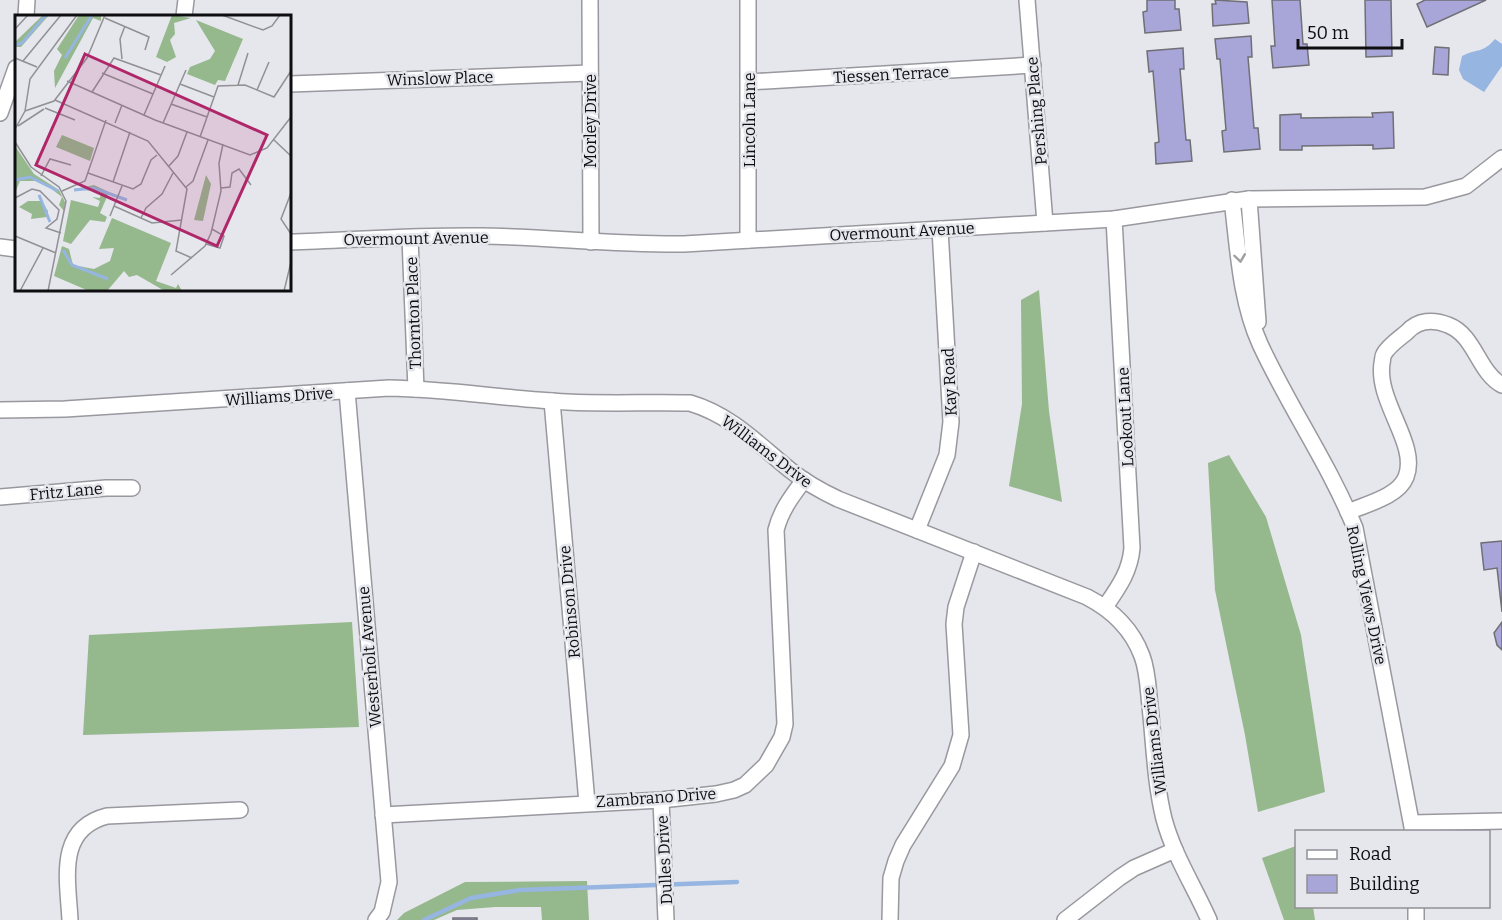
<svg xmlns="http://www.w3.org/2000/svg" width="1502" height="920" font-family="Bitter,serif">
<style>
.forest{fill:#96b88d}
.water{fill:#97b5e1}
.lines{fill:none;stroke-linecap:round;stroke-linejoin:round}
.stream{stroke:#97b5e1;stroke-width:4.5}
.building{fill:#a8a6d8;stroke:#6f6f75;stroke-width:1.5}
.street-casing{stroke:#98989e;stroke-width:18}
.street{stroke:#fff;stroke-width:15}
.oneway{stroke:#9f9fa0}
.labels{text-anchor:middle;stroke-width:5;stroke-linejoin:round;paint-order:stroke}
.street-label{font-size:16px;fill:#0e0e11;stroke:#e6e6ed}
.inset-river{fill:none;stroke:#97b5e1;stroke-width:3}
.inset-road{fill:none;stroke:#909095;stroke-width:1.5}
.view{fill:#af2769;fill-opacity:0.15;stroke:#af2769;stroke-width:3}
.inset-edge{fill:none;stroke:#0e0e11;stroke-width:3}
</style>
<rect width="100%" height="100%" fill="#e6e6ed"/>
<!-- forest -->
<g class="forest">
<path d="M1039,290L1049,411L1062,502L1009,486L1022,404L1021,300Z"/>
<path d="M1229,455L1266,517L1301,635L1325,792L1258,812L1245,735L1215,590L1208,463Z"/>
<path d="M352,622L359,727L83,735L89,635Z"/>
<path d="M1296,846V906L1313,907L1315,920H1284L1262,858Z"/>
<path d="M587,881L589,920H542L541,907H495L457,910L434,920H397L404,913L465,882Z"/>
</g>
<!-- water -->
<path class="water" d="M1495,39L1502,44V66L1484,92L1463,79L1459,70L1462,56C1478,48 1482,54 1495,39Z"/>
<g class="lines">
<!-- stream -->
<path class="stream" d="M424,920L471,898L520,890L737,882"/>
</g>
<!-- building -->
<g class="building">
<path d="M1147,0H1175V9H1179L1181,30L1145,33L1143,12L1147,11Z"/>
<path d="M1215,0L1247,2L1249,23L1213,26L1212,4H1216Z"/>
<path d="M1272,0H1300L1303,44H1307L1309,65L1273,68L1271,46H1275Z"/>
<path d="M1365,0H1391L1392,56L1366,57Z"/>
<path d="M1425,0H1486L1427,27L1417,4Z"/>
<path d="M1251,36L1252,57H1248L1254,128H1258L1260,149L1224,152L1222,131L1226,130L1220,59H1217L1215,39Z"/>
<path d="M1435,47L1449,48L1448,75L1433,74Z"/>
<path d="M1183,48L1184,69H1180L1186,140H1190L1192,161L1156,164L1155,143L1159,142L1153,71L1149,72L1147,51Z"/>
<path d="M1393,112L1394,148L1373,149V145L1302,146V150H1280V115L1301,114V118L1373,117L1372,113Z"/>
<path d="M1502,541V612L1497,568L1484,570L1481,543Z"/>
<path d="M1502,622V650L1497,645L1494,633Z"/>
<rect x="453" y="918" width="24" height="2"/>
</g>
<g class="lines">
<!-- street casing -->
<g class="street-casing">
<g id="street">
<path d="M590,0L591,242"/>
<path d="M1027,0L1045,223"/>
<path d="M26,16L27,0"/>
<path d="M184,16L186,0"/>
<path d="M749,82L1033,65"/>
<path d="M290,84L590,73"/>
<path d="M0,113L16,68"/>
<path d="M1249,199L1258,322"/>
<path d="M1232,200C1238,248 1240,300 1260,344C1289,407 1329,464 1355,528L1413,832"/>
<path d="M410,238L416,389"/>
<path d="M748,240V0"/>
<path d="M290,242C353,240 418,235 482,236C549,237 616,245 684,244L1114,219L1249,199L1425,197L1466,186L1502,158"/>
<path d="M0,247L16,249"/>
<path d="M347,391L389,882L382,912L376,920"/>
<path d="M552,401L587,803"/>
<path d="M0,410L65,409L389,388C449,389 507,399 567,402C608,404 649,402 690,403C731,415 758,444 790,470C805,482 821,491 838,499L1087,597C1112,610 1132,629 1142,656C1148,672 1148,689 1150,706C1154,743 1155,783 1164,819C1174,856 1194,886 1209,920"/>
<path d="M0,497L106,488H132"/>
<path d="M1348,512C1366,504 1398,497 1406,477C1419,444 1376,402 1382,363C1383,360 1382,357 1384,354C1388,346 1400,338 1407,332C1418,320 1433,319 1448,325C1475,335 1478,372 1502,385"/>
<path d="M917,530L947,455L951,422L940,229"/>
<path d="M1105,607C1118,588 1130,572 1132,548L1114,219"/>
<path d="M661,800L666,920"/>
<path d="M383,815L661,800L716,794L734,790L745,785L766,765L782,737L785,724L776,530C781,510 792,496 804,480"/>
<path d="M1412,823L1502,821"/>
<path d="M70,920C68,880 56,829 107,816L240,810"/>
<path d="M890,920L891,878L896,861L903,845L952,766L961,735L954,624L956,607L974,552"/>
<path d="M1065,920L1119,878L1134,868L1175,850"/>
<path d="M1416,920V906"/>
</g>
</g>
<!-- street -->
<use href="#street" class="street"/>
</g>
<!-- one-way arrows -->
<defs><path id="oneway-chevron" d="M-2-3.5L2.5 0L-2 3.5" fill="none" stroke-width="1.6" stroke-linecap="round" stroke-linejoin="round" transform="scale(1.5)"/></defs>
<use class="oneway" href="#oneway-chevron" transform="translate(1240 258) rotate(82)"/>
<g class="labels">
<!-- street labels -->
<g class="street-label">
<text transform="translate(891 74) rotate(-3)" y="6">Tiessen Terrace</text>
<text transform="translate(440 78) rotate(-2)" y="6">Winslow Place</text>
<text transform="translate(1036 111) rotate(-95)" y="6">Pershing Place</text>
<text transform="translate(749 120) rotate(-90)" y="6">Lincoln Lane</text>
<text transform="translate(590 121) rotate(-90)" y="6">Morley Drive</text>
<text transform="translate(902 231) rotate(-3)" y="6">Overmount Avenue</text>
<text transform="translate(416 238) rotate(-1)" y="6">Overmount Avenue</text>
<text transform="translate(413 313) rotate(-92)" y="6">Thornton Place</text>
<text transform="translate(949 382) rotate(-93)" y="6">Kay Road</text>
<text transform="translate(279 396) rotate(-4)" y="6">Williams Drive</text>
<text transform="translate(1125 417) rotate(-93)" y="6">Lookout Lane</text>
<text transform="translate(767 451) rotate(37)" y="6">Williams Drive</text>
<text transform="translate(66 491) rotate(-5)" y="6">Fritz Lane</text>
<text transform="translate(1367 595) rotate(78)" y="6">Rolling Views Drive</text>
<text transform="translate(569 602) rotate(-95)" y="6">Robinson Drive</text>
<text transform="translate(369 657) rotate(-95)" y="6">Westerholt Avenue</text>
<text transform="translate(1154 741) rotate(-97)" y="6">Williams Drive</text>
<text transform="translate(656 797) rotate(-4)" y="6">Zambrano Drive</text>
<text transform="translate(664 860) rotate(-93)" y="6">Dulles Drive</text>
</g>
</g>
<!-- overview -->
<g transform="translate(15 15)">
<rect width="276" height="276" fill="#e6e6ed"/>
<path d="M28,0H34L6,32H0V27ZM64,0H86V6L78,3L40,73L39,56L47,40L42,34ZM157,0L176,3L159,8L160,19L155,25L161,42L152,47L141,42ZM181,5L228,24L210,66L203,65L200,70L172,59L175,52L195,44L200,36ZM47,120L79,133L75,146L41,132ZM0,131L19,159L44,175L50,187L49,196L44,190L47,182L26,166H5L0,178ZM191,160L196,169L188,206L179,205ZM79,170L94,177L85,198L92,202L90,207L75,205L56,229L48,226L56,185L83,192L85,186L77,182L85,183L86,177L60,174ZM13,186H26L33,196L32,202L16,204L17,199L4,192ZM97,203L156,228L141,266L161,273L163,269L167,276L148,275L122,260L114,262L109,256L92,276H74L39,261L47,231L54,234L58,250L79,254L95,246L99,233L84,234Z" fill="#96b88d"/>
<path class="inset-river" d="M0,30L7,28L31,0M50,43L77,0M0,165L15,162L43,176M59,175L79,173L112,185M24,180L35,207M48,235L57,250L93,264"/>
<path class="inset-road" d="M207,0L248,15L257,11L265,0M90,3L134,22L130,35M0,14L13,0M0,43L22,52M107,44L105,24L110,11M8,46L46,0M87,58L138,79M52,66L140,105L235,140L252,133L276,102M165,69L199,82M223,70L233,38M242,75L254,47M77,77L99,43L146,60M40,85L133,126L172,174L161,236L177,243M156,89L192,102M30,93L60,105M10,96L39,86L72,43L90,0M129,100L150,51M100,108L107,90M148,108L171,55M3,111L29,94M0,114L10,96L15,64L62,0M185,122L203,71L230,70L259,82L276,56M259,125L276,141M0,127L16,152L44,172L51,186L33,276M153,152L163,141L172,117M73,158L118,174L126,169L136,145L142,140M26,161L35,144L56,150M98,167L115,117M171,172L178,166L193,125M206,173L215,172L217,158L224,154L236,170M47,176L70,166L91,105M276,178L266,204L276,219M0,183L17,174L25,176L44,195L42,204L31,213L46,218M99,191L137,208L167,205M95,201L107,171M126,203L131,193L147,179L158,158M0,221L41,238M191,229L205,233L209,221L197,214M156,260L190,231L196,218L206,176L204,148L208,129M5,276L28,233M269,276L276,247"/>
<path class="view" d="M70,39L252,120L202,231L21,150Z"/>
<rect width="276" height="276" class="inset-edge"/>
</g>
<!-- legend -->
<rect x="1295" y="830" width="195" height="78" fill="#e6e6ed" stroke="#909095" stroke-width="1.5"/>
<rect x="1307" y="850" width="30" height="9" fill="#ffffff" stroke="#909095" stroke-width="1.5"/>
<text x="1349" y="860" font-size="18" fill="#0e0e11">Road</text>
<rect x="1307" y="875" width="30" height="18" fill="#a8a6d8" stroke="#909095" stroke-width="1.5"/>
<text x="1349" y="890" font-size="18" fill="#0e0e11">Building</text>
<!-- scale -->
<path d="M1298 39v9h104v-9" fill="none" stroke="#0e0e11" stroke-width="3"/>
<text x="1307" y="39" font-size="18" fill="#0e0e11" stroke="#e6e6ed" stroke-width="4.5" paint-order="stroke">50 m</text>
</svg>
